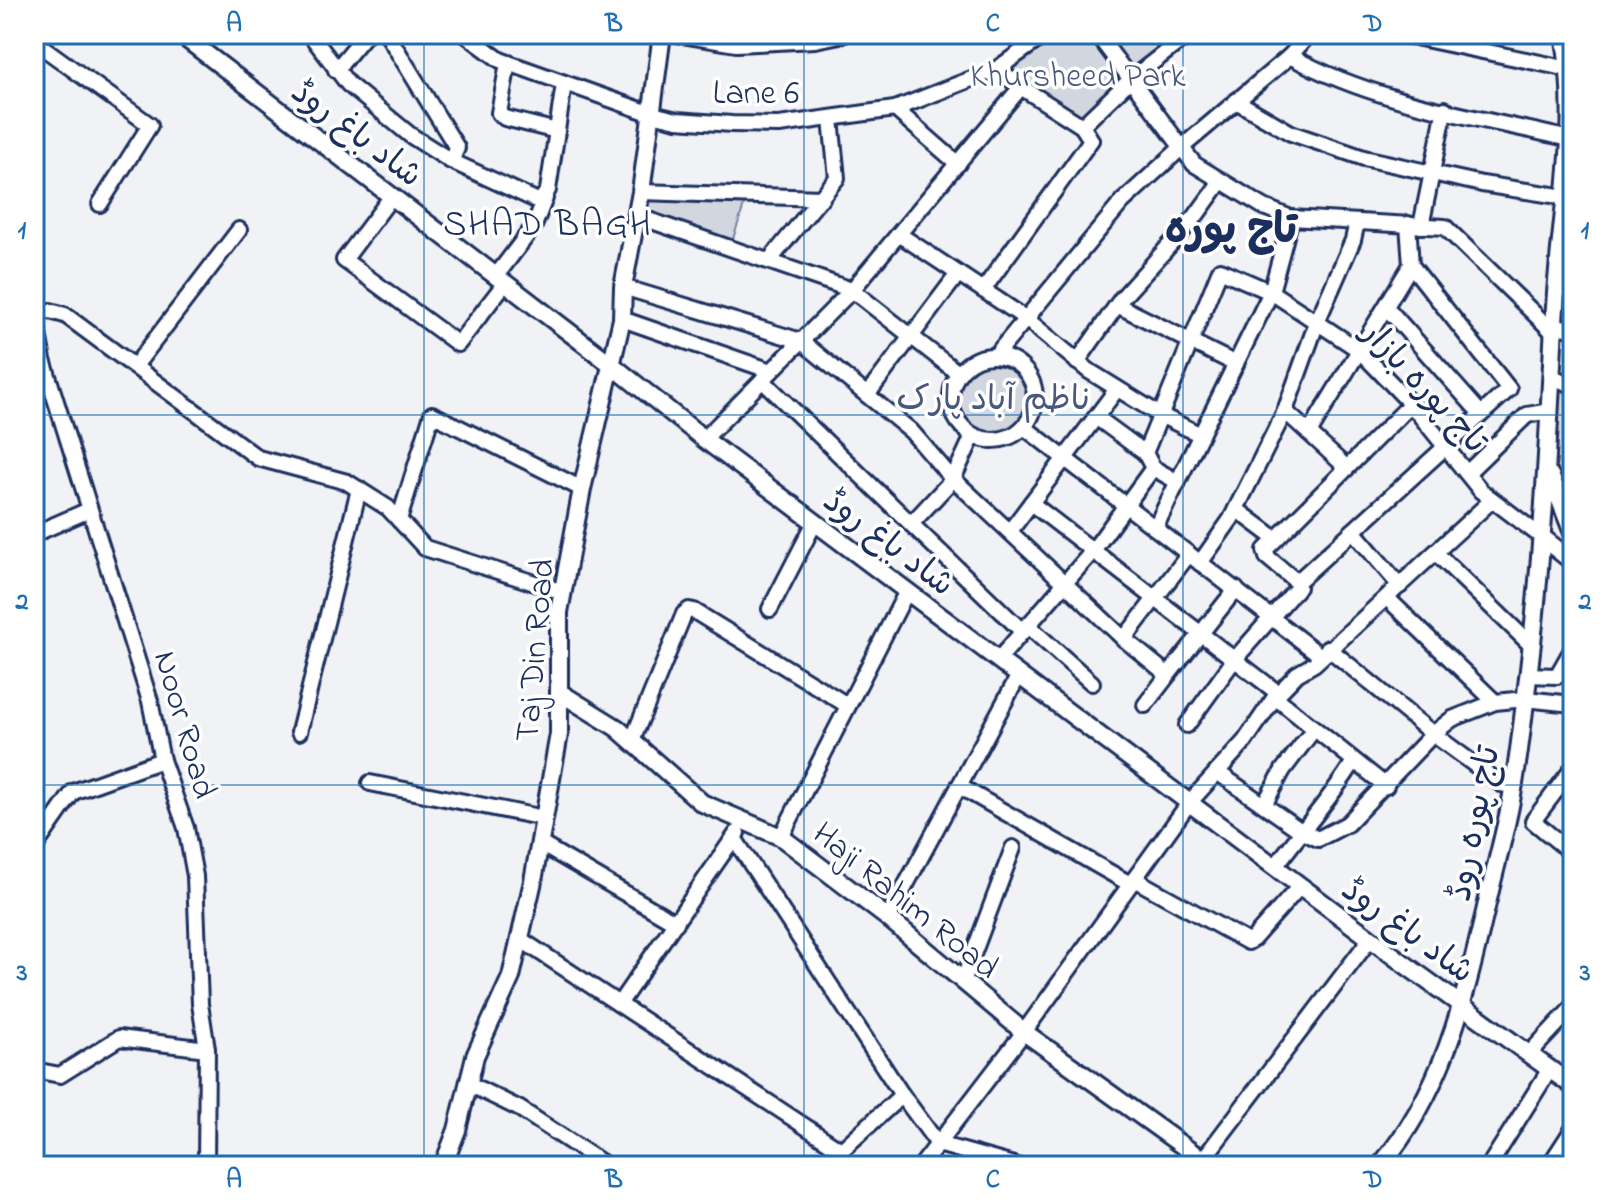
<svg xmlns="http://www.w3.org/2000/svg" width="1607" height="1200" font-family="'Indie Flower','Playpen Sans Arabic',sans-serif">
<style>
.green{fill:#d2d6df;stroke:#76829e;stroke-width:2}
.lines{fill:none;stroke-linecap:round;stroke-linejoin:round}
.minor-casing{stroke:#1b2f5e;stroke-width:20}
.major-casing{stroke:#1b2f5e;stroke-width:22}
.minor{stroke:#fff;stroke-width:14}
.major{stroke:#fff;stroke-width:16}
.grid{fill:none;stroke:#1f6fb2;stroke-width:2;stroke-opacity:0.55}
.labels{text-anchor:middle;stroke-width:7;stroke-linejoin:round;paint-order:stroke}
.park-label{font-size:34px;fill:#49597e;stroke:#fff}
.street-label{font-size:34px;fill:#1b2f5e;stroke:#fff}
.neighbourhood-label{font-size:36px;letter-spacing:2px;fill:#1b2f5e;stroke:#fff}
.district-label{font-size:42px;font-weight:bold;fill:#1b2f5e;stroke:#fff}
.neatline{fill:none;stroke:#1f6fb2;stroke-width:3}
.grid-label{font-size:26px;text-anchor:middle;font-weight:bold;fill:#1f6fb2}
</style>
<rect width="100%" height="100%" fill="#f1f2f5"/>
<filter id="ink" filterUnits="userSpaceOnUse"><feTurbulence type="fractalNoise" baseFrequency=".0125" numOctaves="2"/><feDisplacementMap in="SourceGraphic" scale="16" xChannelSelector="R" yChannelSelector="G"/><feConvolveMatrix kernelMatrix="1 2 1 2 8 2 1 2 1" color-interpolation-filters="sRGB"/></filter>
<g filter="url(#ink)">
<!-- green -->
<g class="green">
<path d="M1046,34H1171L1179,41L1082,126L997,69Z"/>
<path d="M641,192L747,196L730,248L637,216Z"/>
<circle cx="993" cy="398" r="42"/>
<path d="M1551,376L1573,386V518L1549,449Z"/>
</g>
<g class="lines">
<!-- minor casing -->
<g class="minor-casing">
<g id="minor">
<path d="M310,34L348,84L410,135L451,161L540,202L548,190L564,84"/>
<path d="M387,34L457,148L451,161"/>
<path d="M465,34L500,60L652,114L677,120L732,124L779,125L895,109L997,69L1046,34"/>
<path d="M675,34L736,44L815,40L845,34"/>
<path d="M1097,34L1194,164L1264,207L1291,218L1445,227L1554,333"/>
<path d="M1401,34L1569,69"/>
<path d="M34,41L150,125L100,204"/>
<path d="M1290,56C1375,103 1476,117 1570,139"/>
<path d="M508,63L499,113L505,118L557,131"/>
<path d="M336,70L366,34"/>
<path d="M1021,87L1082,126"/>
<path d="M1236,101L1291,133L1364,158L1482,184L1565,197"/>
<path d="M895,109L958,164"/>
<path d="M641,192L822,198"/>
<path d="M392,196L344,260L458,344L505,283"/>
<path d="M637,216L852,290L958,373"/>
<path d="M1421,226L1445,109"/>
<path d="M900,235L983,290L1091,140L1082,126L1130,80L1189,34"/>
<path d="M769,261L837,178L831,119"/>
<path d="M496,276L534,226L545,198"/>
<path d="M623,287L801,341L911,431L949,475L1124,639L1168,675L1236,589"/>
<path d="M983,290L1025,318L1089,371L1160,415L1201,435"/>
<path d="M1117,305L1236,364"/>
<path d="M1386,307L1481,414"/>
<path d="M34,312L43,360L150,701L162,760L186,828L195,876L200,1004L207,1049L206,1166"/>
<path d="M34,312L50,311L65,315L258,458L347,482L388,508L425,548L563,592"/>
<path d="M622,319L771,371"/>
<path d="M1554,326L1573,329"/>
<path d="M996,355L1122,202L1181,148L1290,56L1309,34"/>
<circle cx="993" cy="398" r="42"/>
<path d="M1077,362L1122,298L1195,217L1221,181"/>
<path d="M135,366L239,230"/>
<path d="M1551,376L1573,386"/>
<path d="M762,380L1022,631"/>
<path d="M867,395L958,274"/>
<path d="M1285,411L1347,468"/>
<path d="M1096,417L1145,453L1153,468L1178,482"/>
<path d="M1024,427L1321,656"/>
<path d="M1309,433L1411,265"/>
<path d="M704,439L852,290L1021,87L997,69"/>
<path d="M1145,453L1220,270L1271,292L1359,350L1411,404L1481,491L1543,538"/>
<path d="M1467,473L1527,415L1550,411"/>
<path d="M1031,503L1278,693"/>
<path d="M1236,509L1276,539"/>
<path d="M399,520L432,414L582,489"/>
<path d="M911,524L953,479L973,436"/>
<path d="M1155,528L1271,292L1291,218"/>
<path d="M1010,531L1117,389"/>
<path d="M1353,531L1400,586"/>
<path d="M34,534L89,510"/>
<path d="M1436,553L1532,646"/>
<path d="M1200,563L1231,519L1285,411L1317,322L1353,240L1357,222"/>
<path d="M1297,582L1509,389L1411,265L1408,224"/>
<path d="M1387,598L1495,702"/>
<path d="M770,609L815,522"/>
<path d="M1027,625L1092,683"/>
<path d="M1124,639L1189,554"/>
<path d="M1328,648L1433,734L1501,784L1513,786"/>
<path d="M998,660L1092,552L1153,468"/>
<path d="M1528,675L1557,676L1573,648"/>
<path d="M1275,697L1386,786"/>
<path d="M1145,705L1168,675"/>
<path d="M1187,725L1234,660L1298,587L1297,582L1267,557L1265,550L1411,404"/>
<path d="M299,732L359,489"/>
<path d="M632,741L684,614L689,610L694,611L847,705"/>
<path d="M1573,768L1533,821L1573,854"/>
<path d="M1217,772L1301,831L1318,839L1347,824L1433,734L1452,719L1495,702L1525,699L1573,704"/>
<path d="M370,783L544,818"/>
<path d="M959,786L1130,884"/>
<path d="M1264,805L1283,770L1314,729"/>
<path d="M781,837L907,591"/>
<path d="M734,838L902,1095L938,1144L1017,1166"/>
<path d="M539,843L676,923"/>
<path d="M34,848L73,792L162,760"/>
<path d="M1275,867C1301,831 1331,799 1354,761"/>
<path d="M1134,879L1248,942L1253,939L1300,886"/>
<path d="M888,918L1019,675"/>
<path d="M520,939L841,1150"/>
<path d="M963,981L1013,848"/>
<path d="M619,1004L737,833"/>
<path d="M1529,1054L1573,1007"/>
<path d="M34,1070L60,1075L119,1038L207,1049"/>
<path d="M469,1084L520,1109L607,1166"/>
<path d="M1557,1154L1573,1166"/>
<path d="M824,1166L902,1095"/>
<path d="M921,1166L1024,1032L1189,803L1245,741L1275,697L1297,674L1314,664L1491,501"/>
<path d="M1198,1166L1370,939"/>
<path d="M1489,1166L1550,1069"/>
<path d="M1549,1166L1573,1129"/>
</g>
</g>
<!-- major casing -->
<g class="major-casing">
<g id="major">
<path d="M180,34L612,365L704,439L1403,963L1573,1086"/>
<path d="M1550,475L1573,533"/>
<path d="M1543,538L1573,562"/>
<path d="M559,692L617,728L702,803L781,837L888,918L1024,1032L1211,1166"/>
<path d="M443,1166L457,1130L475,1056L511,977L533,881L559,734V612L582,489L622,319L623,287L641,192L662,34"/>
<path d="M1380,1166C1443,1091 1463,1005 1485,912C1493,876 1503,841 1510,806C1518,766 1522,726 1527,686C1542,565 1548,445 1554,324C1558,228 1582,130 1564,34"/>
</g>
</g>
<!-- minor -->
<use href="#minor" class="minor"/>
<!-- major -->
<use href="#major" class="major"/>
</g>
</g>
<!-- grid -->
<path class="grid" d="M424,34V1166M804,34V1166M1183,34V1166M34,415H1573M34,785H1573"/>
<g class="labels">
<!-- park labels -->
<g class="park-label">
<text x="1078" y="86">Khursheed Park</text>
<text x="993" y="409">ناظم آباد پارک</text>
</g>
<!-- street labels -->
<g class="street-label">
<text x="756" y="103">Lane 6</text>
<text transform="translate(358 132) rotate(37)" y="12">شاد باغ روڈ</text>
<text transform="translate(1426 386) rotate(47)" y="12">تاج پورہ بازار</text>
<text transform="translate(890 541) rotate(37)" y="12">شاد باغ روڈ</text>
<text transform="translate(533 650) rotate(-85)" y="12">Taj Din Road</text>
<text transform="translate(187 724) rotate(74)" y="12">Noor Road</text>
<text transform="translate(1472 823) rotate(-79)" y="12">تاج پورہ روڈ</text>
<text transform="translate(907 899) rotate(39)" y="12">Haji Rahim Road</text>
<text transform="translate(1409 929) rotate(36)" y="12">شاد باغ روڈ</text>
</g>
<!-- neighbourhood labels -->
<g class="neighbourhood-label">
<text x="548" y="235">SHAD BAGH</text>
</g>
<!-- district labels -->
<g class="district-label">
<text x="1231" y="242">تاج پورہ</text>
</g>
</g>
<!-- margin -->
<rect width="1607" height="1200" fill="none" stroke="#fff" stroke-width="88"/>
<rect x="44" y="44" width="1519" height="1112" class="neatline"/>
<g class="grid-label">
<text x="234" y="31">A</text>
<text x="614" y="31">B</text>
<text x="993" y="31">C</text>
<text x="1373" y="31">D</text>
<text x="22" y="238">1</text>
<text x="1585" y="238">1</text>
<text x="22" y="609">2</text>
<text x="1585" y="609">2</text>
<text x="22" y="980">3</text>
<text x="1585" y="980">3</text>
<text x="234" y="1187">A</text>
<text x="614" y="1187">B</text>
<text x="993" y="1187">C</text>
<text x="1373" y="1187">D</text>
</g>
</svg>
